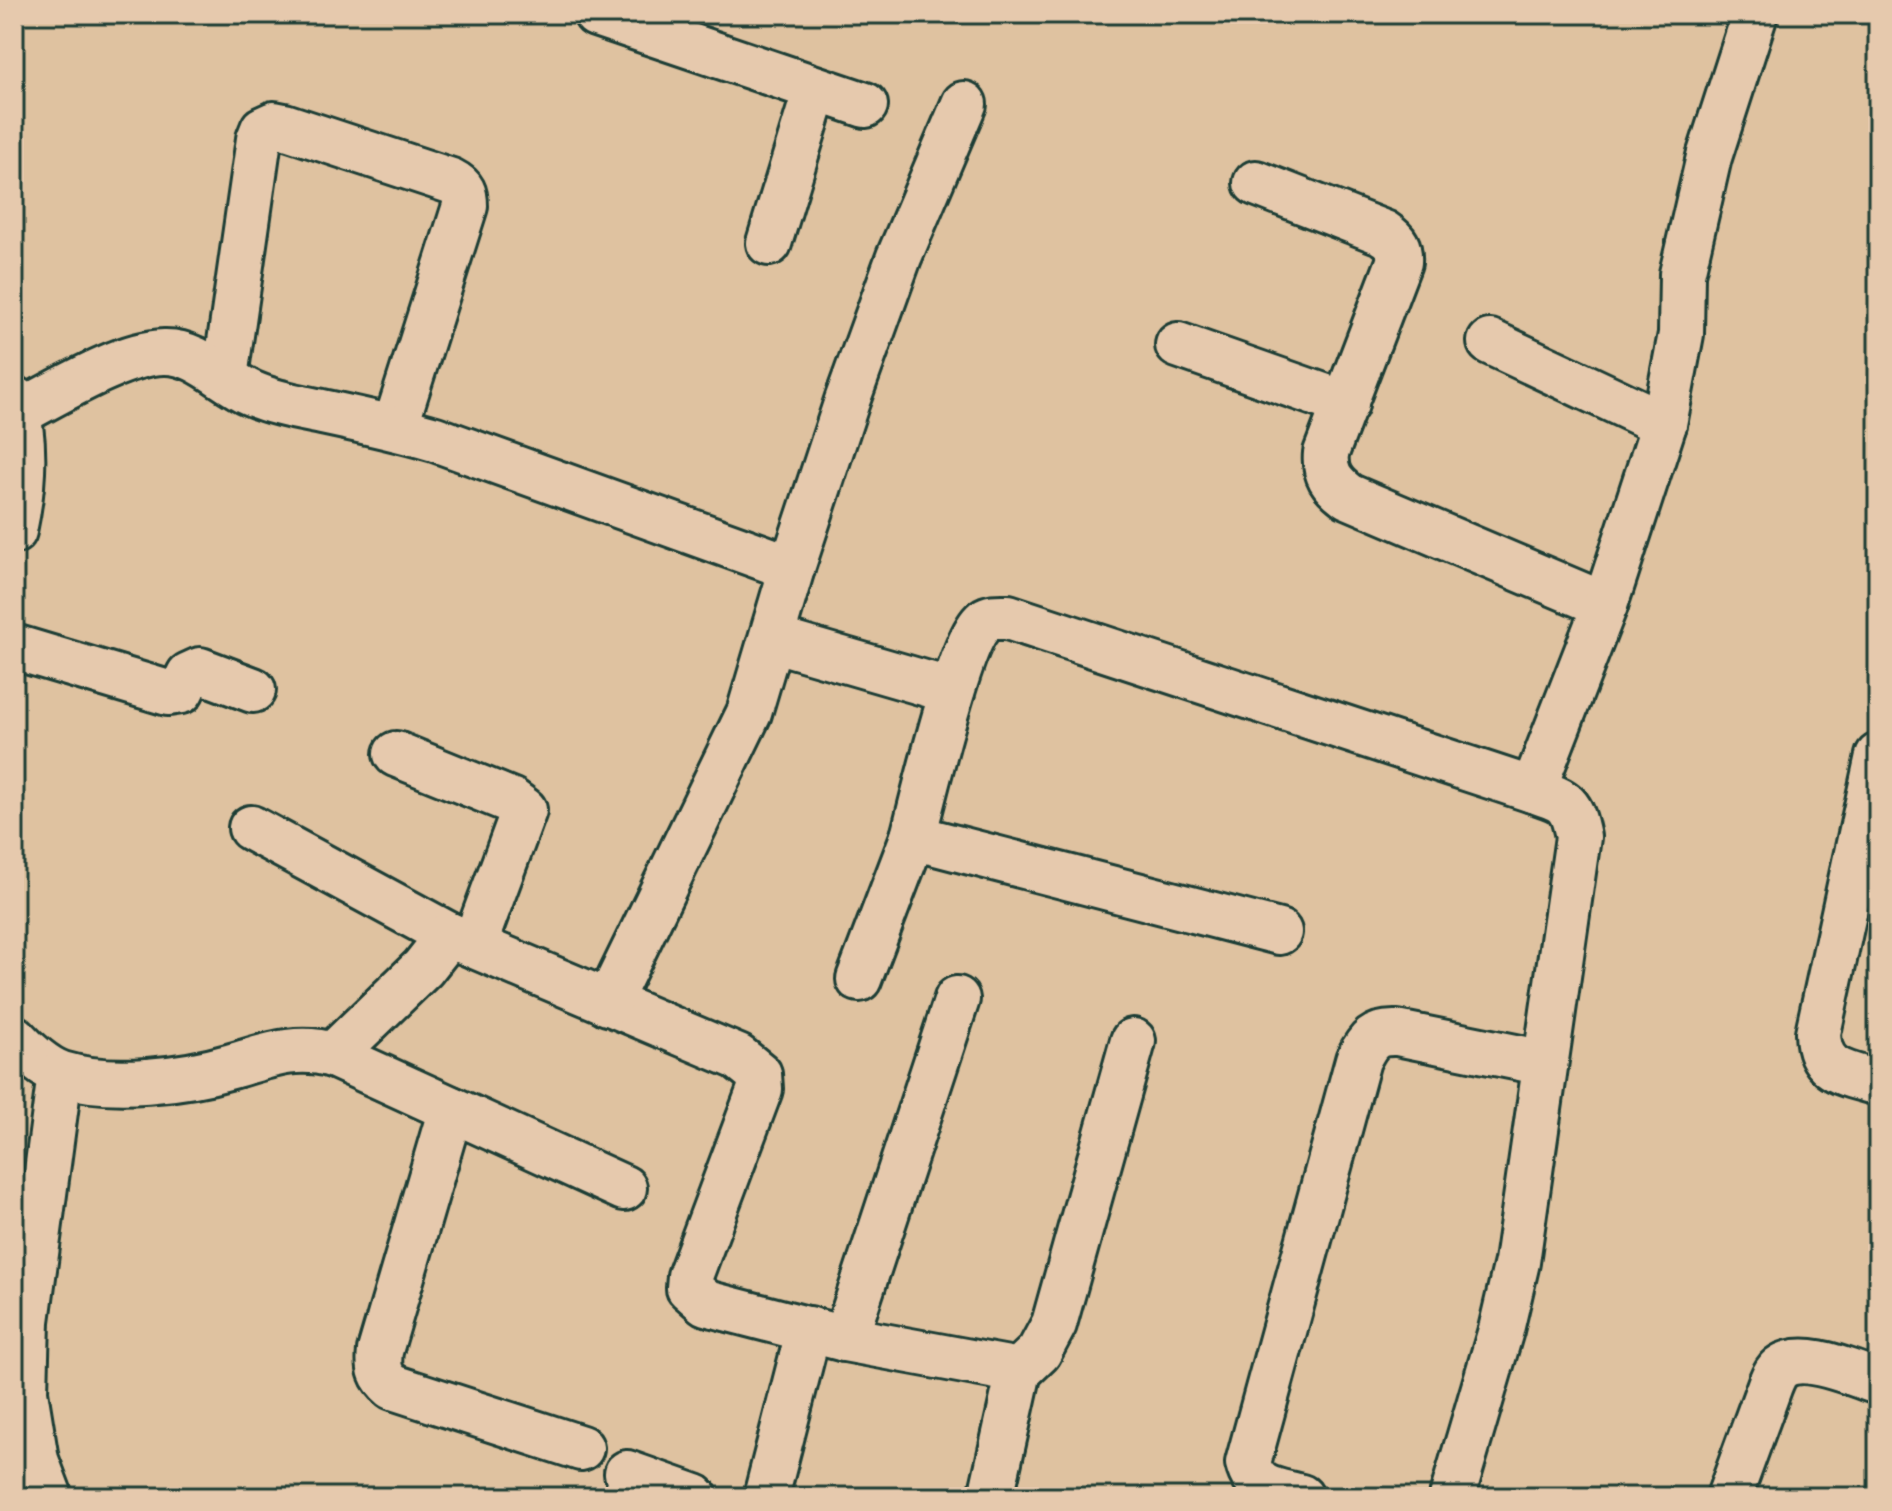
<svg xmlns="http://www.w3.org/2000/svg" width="1892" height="1511" font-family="Mali,sans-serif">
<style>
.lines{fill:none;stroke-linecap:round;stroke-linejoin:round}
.minor-casing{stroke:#1f3d34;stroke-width:50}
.minor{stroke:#e6c9ad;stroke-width:44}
</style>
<rect width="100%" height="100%" fill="#dfc2a0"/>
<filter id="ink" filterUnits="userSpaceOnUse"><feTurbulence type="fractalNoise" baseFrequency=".0125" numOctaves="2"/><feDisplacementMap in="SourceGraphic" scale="16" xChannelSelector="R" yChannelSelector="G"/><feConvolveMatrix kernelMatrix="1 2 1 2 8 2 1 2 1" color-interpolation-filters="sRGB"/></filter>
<g filter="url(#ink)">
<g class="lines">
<!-- minor casing -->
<g class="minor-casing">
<g id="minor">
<path d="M596,14L865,105"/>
<path d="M1256,183L1384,233C1396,241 1400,247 1399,262L1326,453C1324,474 1332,484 1348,496L1605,605"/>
<path d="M769,243L816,89"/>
<path d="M1490,342L1664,424"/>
<path d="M1178,345L1346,404"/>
<path d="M225,377L259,139L263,129L274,124L284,126L451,181C463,187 465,193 465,206L395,427"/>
<path d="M14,399C27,441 23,489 14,531"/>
<path d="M18,413C57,393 121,353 164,352C198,351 222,380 251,393C273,403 298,407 322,412C360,420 397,428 435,439L792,568"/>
<path d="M772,639L952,691"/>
<path d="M14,647L168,693L181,691L189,675L200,670L253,690"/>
<path d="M396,754L512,801L524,810L474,945"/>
<path d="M1878,756L1818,1033C1819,1073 1846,1073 1878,1083"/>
<path d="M1533,790L1605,605L1664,424L1681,334L1682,274L1709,157L1755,14"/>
<path d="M251,828L449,935L738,1057L759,1074L760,1089L690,1276L689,1288L706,1303L845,1339L1019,1371L1039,1352L1054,1324L1133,1041"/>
<path d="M1279,932L913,837C923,799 960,640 984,621C991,616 1000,617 1008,617L1533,790C1565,801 1571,801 1578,837L1517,1262L1501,1330L1452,1497"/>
<path d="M859,979L913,837"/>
<path d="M608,1003L749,713L792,568L847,401L899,257L964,104"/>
<path d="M14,1038C26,1051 46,1069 62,1074C111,1089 184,1080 232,1066C267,1056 297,1044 333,1055L423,968L449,935"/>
<path d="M333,1055L624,1188"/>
<path d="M451,1109L380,1351C378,1369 380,1376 393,1387L581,1448"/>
<path d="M845,1339L957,999"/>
<path d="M627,1473L695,1497"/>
<path d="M50,1497L36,1460L25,1392L27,1321L60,1074"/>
<path d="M766,1497L809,1329"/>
<path d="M991,1497L1019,1371"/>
<path d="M1301,1497C1276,1490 1255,1491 1248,1463L1358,1060C1368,1040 1374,1032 1397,1033L1545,1063"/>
<path d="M1729,1497L1770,1385C1772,1380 1775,1372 1780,1368C1803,1350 1853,1374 1878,1382"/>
</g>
</g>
<!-- minor -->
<use href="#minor" class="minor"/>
</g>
</g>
<!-- margin -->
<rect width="1892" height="1511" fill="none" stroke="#e6c9ad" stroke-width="48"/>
<rect x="24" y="24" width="1844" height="1463" fill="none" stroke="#1f3d34" stroke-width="3" filter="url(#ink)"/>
</svg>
